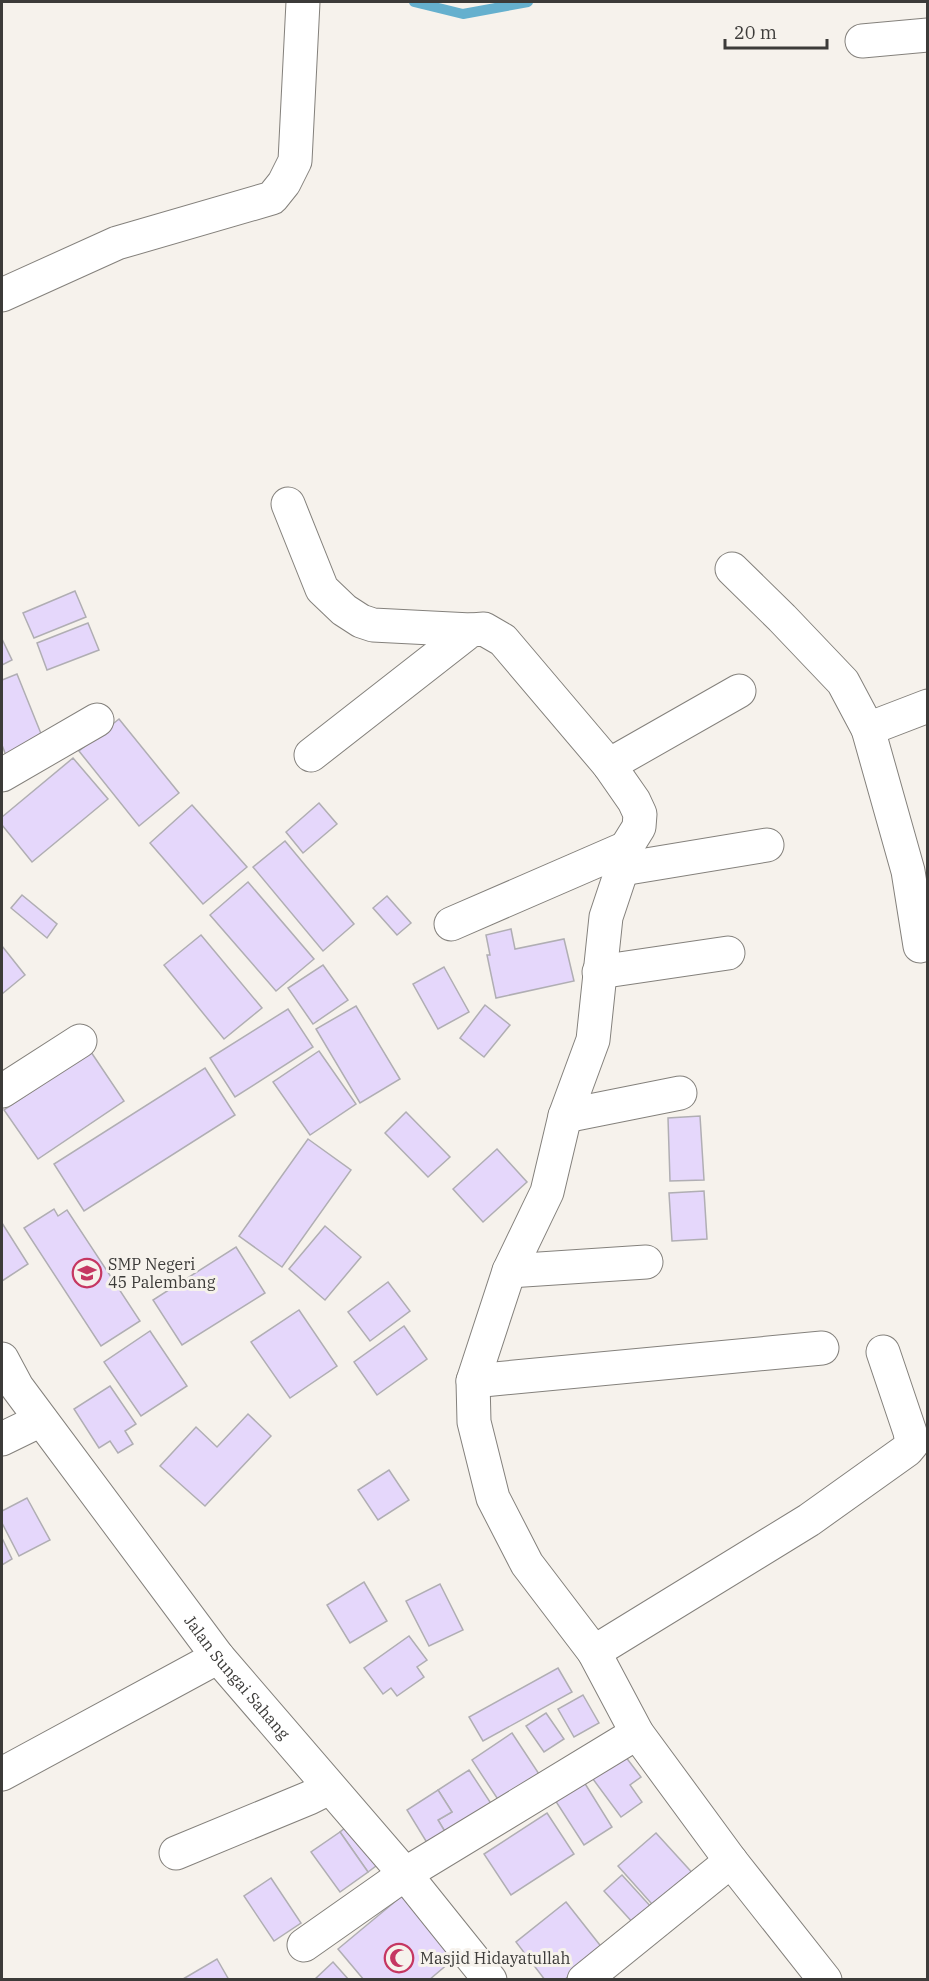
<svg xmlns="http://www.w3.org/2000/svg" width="929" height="1981" font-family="'IBM Plex Serif',serif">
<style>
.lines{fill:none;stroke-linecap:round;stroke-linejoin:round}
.stream{stroke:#65b0ce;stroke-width:10}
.building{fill:#e5d7fb;stroke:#b0aeb3;stroke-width:1.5}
.minor-casing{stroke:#84817c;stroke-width:35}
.minor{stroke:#fff;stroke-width:33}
.labels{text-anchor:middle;stroke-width:6;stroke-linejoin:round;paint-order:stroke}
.poi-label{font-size:16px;fill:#3c3b39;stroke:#f6f2ec;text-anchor:start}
.street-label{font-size:16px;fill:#3c3b39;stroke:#f6f2ec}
</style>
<rect width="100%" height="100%" fill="#f6f2ec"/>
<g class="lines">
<!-- stream -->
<path class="stream" d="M414,2L463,14L528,2"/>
</g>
<!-- building -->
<g class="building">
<path d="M75,591L86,617L34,638L23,613Z"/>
<path d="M88,623L99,650L47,670L37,643Z"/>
<path d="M2,639L12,660L2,665Z"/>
<path d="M17,674L46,746L8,761L2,745V680Z"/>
<path d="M119,719L179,793L139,826L79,751Z"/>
<path d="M73,758L108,799L32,862L2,825V817Z"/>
<path d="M319,803L337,824L303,853L286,832Z"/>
<path d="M192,805L247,867L203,904L150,843Z"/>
<path d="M285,841L354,924L323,951L253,867Z"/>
<path d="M248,882L314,959L276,991L210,915Z"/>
<path d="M22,895L57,924L47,938L11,908Z"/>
<path d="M387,896L411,923L397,935L373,908Z"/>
<path d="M511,929L515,949L564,939L574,981L496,998L487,955H490L486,935Z"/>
<path d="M201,935L262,1008L224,1039L164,965Z"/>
<path d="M2,946L25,975L2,994Z"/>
<path d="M323,965L348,1000L313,1024L288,988Z"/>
<path d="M444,967L469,1012L438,1029L413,984Z"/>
<path d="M485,1005L510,1025L484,1057L460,1038Z"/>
<path d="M356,1006L400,1079L360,1103L316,1029Z"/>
<path d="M288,1009L313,1047L235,1097L210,1058Z"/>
<path d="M319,1051L356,1104L310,1135L273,1082Z"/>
<path d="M91,1052L124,1101L38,1159L4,1110Z"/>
<path d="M205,1068L235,1115L84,1211L54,1164Z"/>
<path d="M406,1112L450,1157L428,1177L385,1133Z"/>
<path d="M700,1116L704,1180L670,1181L668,1118Z"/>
<path d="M308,1139L351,1170L282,1267L239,1236Z"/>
<path d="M497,1149L527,1182L483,1222L453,1189Z"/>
<path d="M704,1191L707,1239L672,1241L669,1193Z"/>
<path d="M54,1209L58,1216L67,1210L140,1321L101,1346L24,1228Z"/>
<path d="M2,1223L28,1264L2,1281Z"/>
<path d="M325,1226L361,1257L325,1300L289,1269Z"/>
<path d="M236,1247L265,1293L182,1345L153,1300Z"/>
<path d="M388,1282L410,1311L370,1341L348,1312Z"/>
<path d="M299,1310L337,1366L290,1398L251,1342Z"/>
<path d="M404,1326L427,1359L377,1395L354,1362Z"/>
<path d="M150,1331L187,1386L141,1416L104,1362Z"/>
<path d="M110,1386L136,1424L125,1431L133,1444L118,1453L110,1441L99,1448L74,1409Z"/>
<path d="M248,1414L271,1436L205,1506L160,1466L196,1427L217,1447Z"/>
<path d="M389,1470L409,1500L378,1520L358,1490Z"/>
<path d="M27,1498L50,1540L19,1556L2,1523V1511Z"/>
<path d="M2,1538L12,1559L2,1565Z"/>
<path d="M364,1582L387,1621L350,1643L327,1605Z"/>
<path d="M440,1584L463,1630L429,1646L406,1601Z"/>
<path d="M409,1636L427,1660L417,1667L424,1677L397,1696L391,1688L383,1694L364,1668Z"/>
<path d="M558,1668L572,1692L483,1741L469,1717Z"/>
<path d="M583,1695L599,1723L574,1737L558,1709Z"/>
<path d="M546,1713L564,1739L544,1752L526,1726Z"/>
<path d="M512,1733L541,1777L501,1804L472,1760Z"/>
<path d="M622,1752L641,1777L630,1785L642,1802L621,1817L590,1775Z"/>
<path d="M469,1770L492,1805L447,1835L438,1820L452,1812L438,1790Z"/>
<path d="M584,1782L612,1827L584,1845L555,1800Z"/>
<path d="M438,1790L452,1812L438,1820L447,1835L429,1846L407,1810Z"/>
<path d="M547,1813L574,1854L511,1895L484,1854Z"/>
<path d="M355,1820L384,1860L368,1872L340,1832Z"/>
<path d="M340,1832L368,1872L340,1892L311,1852Z"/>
<path d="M656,1833L697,1878L659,1912L618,1866Z"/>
<path d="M622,1875L652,1908L634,1924L604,1891Z"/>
<path d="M271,1878L301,1923L274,1941L244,1896Z"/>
<path d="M403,1895L456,1957L429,1980H364L338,1949Z"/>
<path d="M566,1902L603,1949L564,1980H545L516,1942Z"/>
<path d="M217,1959L229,1980H183V1979Z"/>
<path d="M333,1962L349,1980H314Z"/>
</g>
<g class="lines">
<!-- minor casing -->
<g class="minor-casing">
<g id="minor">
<path d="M862,41L928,35"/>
<path d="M2,295L117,243L272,198L284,183L295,161L303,2"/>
<path d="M288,504L322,589L344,610L361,621L373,625L471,630"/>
<path d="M732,569L782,618L843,682L868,729L908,871L920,946"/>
<path d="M868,729L928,706"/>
<path d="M311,755L471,630L484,629L503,640L609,765L634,801L640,814L639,827L626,848L622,869L606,917L593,1040L565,1116L547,1192L509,1271L473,1381L474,1422L493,1498L527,1564L594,1652L637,1733L731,1861L825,1980"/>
<path d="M609,765L739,691"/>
<path d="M2,775L97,720"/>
<path d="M622,869L767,845"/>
<path d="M451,924L626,848"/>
<path d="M599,972L728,953"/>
<path d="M2,1091L80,1041"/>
<path d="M565,1116L680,1093"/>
<path d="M509,1271L646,1262"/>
<path id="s1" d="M2,1359L17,1387L218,1657L405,1874L490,1980"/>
<path d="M473,1381L822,1348"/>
<path d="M2,1439L41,1420"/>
<path d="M594,1652L809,1520L907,1450L912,1444L910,1432L883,1352"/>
<path d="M2,1774L218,1657"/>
<path d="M176,1853L309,1798L329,1788"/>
<path d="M304,1945L405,1874L637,1733"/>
<path d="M584,1980L731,1861"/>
</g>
</g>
<!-- minor -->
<use href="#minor" class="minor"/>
</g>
<!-- icons -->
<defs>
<g id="school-ring" transform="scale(1.5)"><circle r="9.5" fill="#f6f2ec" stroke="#c53762" stroke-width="1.5"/><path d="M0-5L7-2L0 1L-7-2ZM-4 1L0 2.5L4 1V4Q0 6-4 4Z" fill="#c53762"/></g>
<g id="mosque-ring" transform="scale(1.5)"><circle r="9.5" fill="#f6f2ec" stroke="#c53762" stroke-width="1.5"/><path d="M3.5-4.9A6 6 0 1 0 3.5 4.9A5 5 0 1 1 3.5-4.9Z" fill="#c53762"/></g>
</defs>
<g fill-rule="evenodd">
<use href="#school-ring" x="87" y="1273"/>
<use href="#mosque-ring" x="399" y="1958"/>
</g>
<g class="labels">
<!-- poi labels -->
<g class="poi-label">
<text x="108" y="1270">SMP Negeri<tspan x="108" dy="18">45 Palembang</tspan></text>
<text x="420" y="1964">Masjid Hidayatullah</text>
</g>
<!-- street labels -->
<g class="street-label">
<text dy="6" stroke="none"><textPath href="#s1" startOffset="396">Jalan Sungai Sahang</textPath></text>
</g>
</g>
<!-- border -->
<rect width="929" height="1981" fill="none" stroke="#3c3b39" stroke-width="6"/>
<!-- scale -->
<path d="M725 39v9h102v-9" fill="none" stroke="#3c3b39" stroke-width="3"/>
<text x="734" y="39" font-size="18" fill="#3c3b39" stroke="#f6f2ec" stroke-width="4.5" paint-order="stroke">20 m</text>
</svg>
